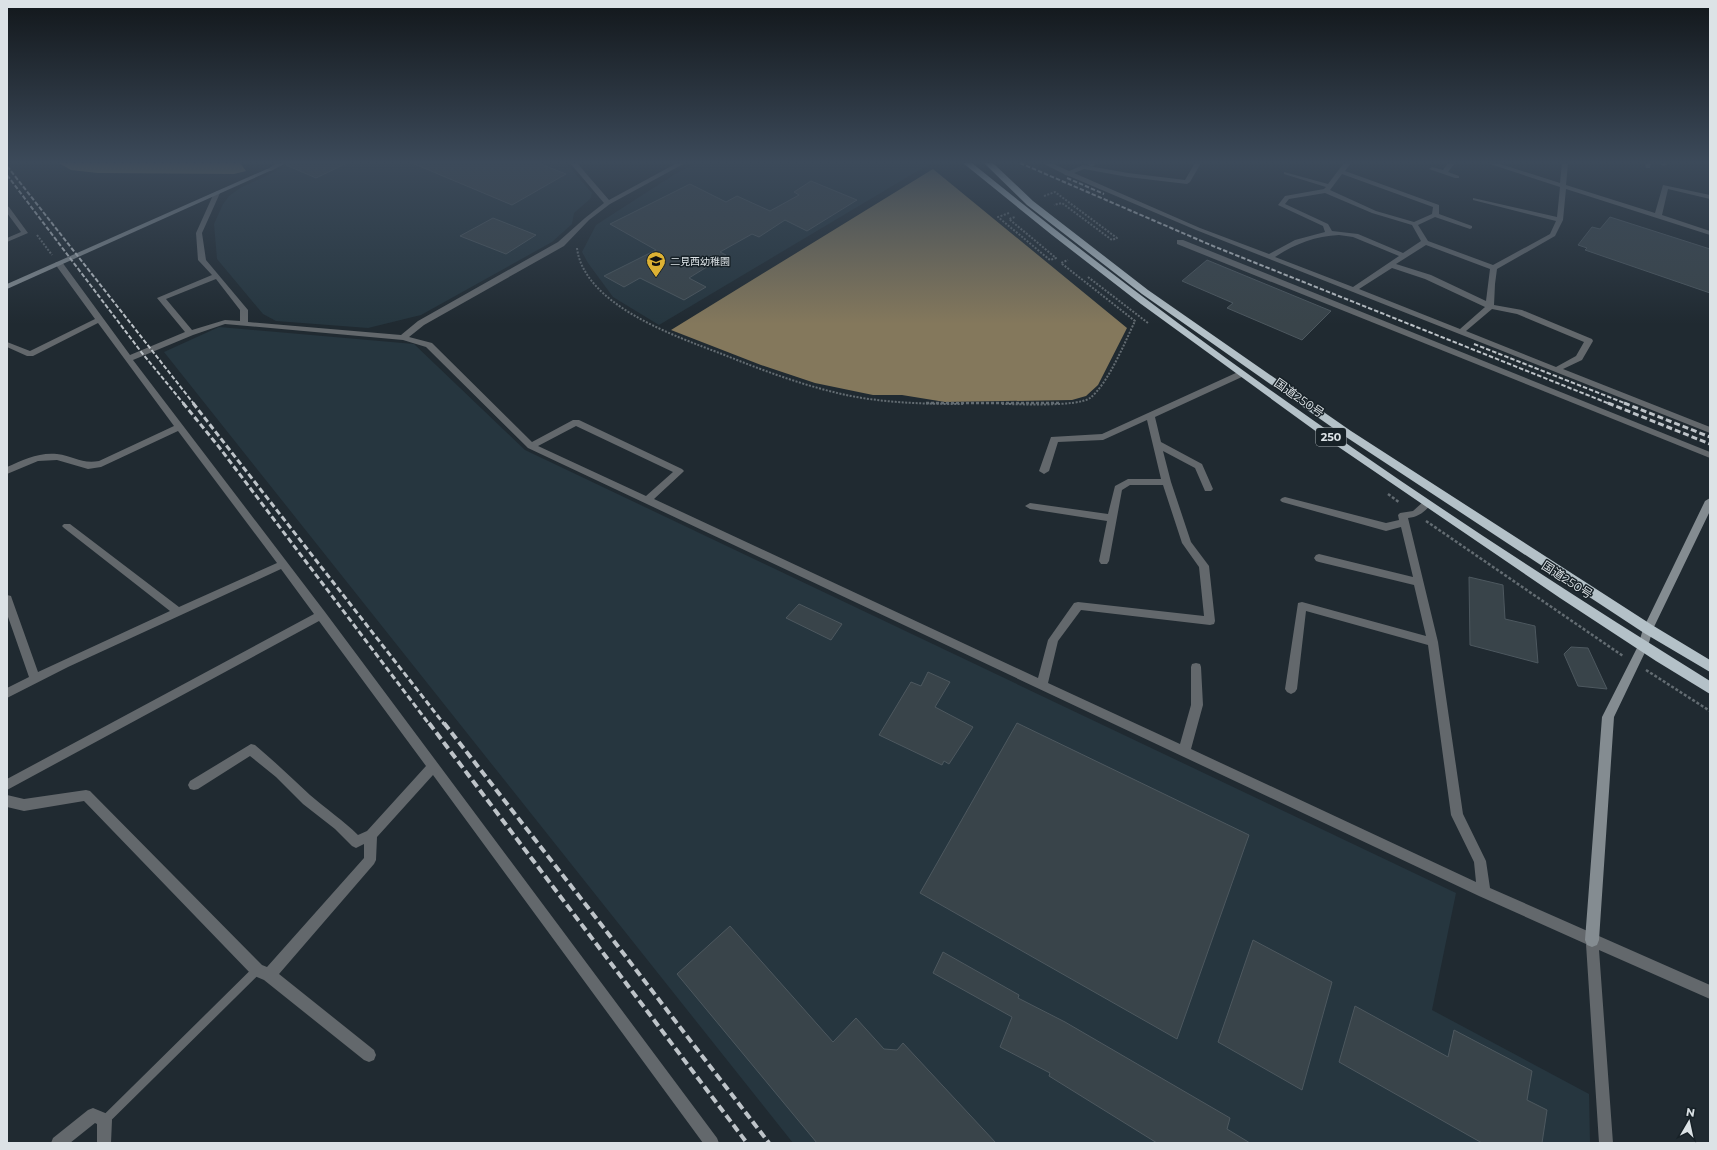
<svg xmlns="http://www.w3.org/2000/svg" width="1717" height="1150" font-family="Montserrat,'Noto Sans JP',sans-serif">
<style>
.built{fill:#26363f}
.water{fill:#84785c}
.building{fill:#39444a;stroke:#4d585f}
.lines{fill:none;stroke-linecap:round;stroke-linejoin:round}
.path-far1{stroke:#636c72;stroke-width:2;stroke-dasharray:2 1.5;stroke-linecap:butt}
.path{stroke:#636c72;stroke-width:2.5;stroke-dasharray:3 2;stroke-linecap:butt}
.lane-far1{stroke:#63686c;stroke-width:5}
.lane{stroke:#63686c;stroke-width:9}
.street{fill:#63686c;fill-rule:evenodd}
.secondary{fill:#848c91;fill-rule:evenodd}
.highway{fill:#b4c1c8;fill-rule:evenodd}
.rail-far2{stroke:#bec4c9;stroke-width:2;stroke-dasharray:4.5 2;stroke-linecap:butt}
.rail-far1{stroke:#bec4c9;stroke-width:3;stroke-dasharray:6 3;stroke-linecap:butt}
.rail{stroke:#bec4c9;stroke-width:4;stroke-dasharray:8 4;stroke-linecap:butt}
.labels{text-anchor:middle;stroke-width:3;stroke-linejoin:round;paint-order:stroke}
.far-poi-label{font-size:10px;fill:#dce2e6;stroke:#172127;text-anchor:start}
.shield{fill:#172127;stroke:#a1a8ad;stroke-width:1}
.shield-label{font-size:11px;font-weight:bold;fill:#dce2e6}
.street-label{font-size:12px;fill:#dce2e6;stroke:#172127}
</style>
<rect width="100%" height="100%" fill="#202a31"/>
<!-- built -->
<g class="built">
<path d="M293,163H566L592,193L590,199L574,213L572,224L552,242L421,315L368,328L276,321L263,314L217,259L214,224L223,204L229,196L240,188Z"/>
<path d="M696,163H931L659,325L613,297L588,263L582,252L596,225L675,174Z"/>
<path d="M219,327L414,344L525,450L1456,893L1432,1010L1589,1094L1590,1143H793L164,352Z"/>
</g>
<!-- water -->
<g class="water">
<path d="M59,163H240L246,171L234,174L98,173L71,170Z"/>
<path d="M933,169L1127,328L1098,385L1086,396L1072,400L945,402L902,395H873L815,383L761,365L671,330Z"/>
</g>
<!-- building -->
<g class="building">
<path d="M287,163H347L316,178L286,165Z"/>
<path d="M412,163H538L566,174L512,205Z"/>
<path d="M811,181L857,200L807,231L785,220L759,237L752,234L720,252L726,255L689,278L706,287L684,300L640,278L624,287L604,276L656,250L610,224L690,184L726,202L737,196L770,211L799,195L794,192Z"/>
<path d="M1610,217L1710,249V293L1585,250L1587,248L1578,245L1592,227L1600,229Z"/>
<path d="M493,218L536,235L506,254L460,236Z"/>
<path d="M1207,260L1258,281L1331,311L1302,340L1227,308L1233,303L1182,281Z"/>
<path d="M1469,577L1503,585L1505,619L1535,626L1538,663L1470,645Z"/>
<path d="M799,604L842,624L831,640L786,618Z"/>
<path d="M1571,647L1588,648L1607,689L1578,686L1564,654Z"/>
<path d="M928,672L950,682L935,707L973,727L949,764L944,761L942,765L879,735L911,682L921,686Z"/>
<path d="M1017,723L1249,835L1177,1039L920,893Z"/>
<path d="M730,926L833,1042L856,1018L884,1049L897,1050L903,1043L996,1143H817L677,974Z"/>
<path d="M1253,940L1332,982L1302,1090L1218,1042Z"/>
<path d="M943,952L1019,995L1018,998L1065,1022L1230,1118L1227,1129L1250,1143H1157L1049,1076L1050,1073L1000,1047L1012,1017L933,973Z"/>
<path d="M1355,1006L1448,1057L1454,1030L1532,1071L1527,1100L1547,1110L1542,1143H1482L1339,1062Z"/>
</g>
<g class="lines">
<!-- path-far1 -->
<g class="path-far1">
<path d="M1044,196L1055,192L1117,238L1112,240L1062,203L1054,205"/>
<path d="M1009,213L998,217L1050,260L1056,258L1009,219L1015,217"/>
<path d="M37,235L52,255"/>
<path d="M577,248C584,305 675,336 722,354C764,371 807,387 851,396C888,403 926,404 963,404"/>
<path d="M1088,277L1148,323"/>
<path d="M1002,404C1021,404 1077,407 1090,398C1108,384 1125,342 1135,321L1061,263L1068,260"/>
</g>
<!-- path -->
<g class="path">
<path d="M926,403H1061"/>
<path d="M1388,494L1400,503"/>
<path d="M1426,521L1623,656"/>
<path d="M1646,670L1710,711"/>
</g>
<!-- lane-far1 -->
<path class="lane-far1" d="M1090,163L1092,164"/>
<!-- lane -->
<path class="lane" d="M105,1120L257,970"/>
<!-- street -->
<g class="street">
<path d="M277,163H286L271,171L266,170Z"/>
<path d="M570,163H577L609,200L677,163H685L610,204L589,220L564,246L424,325L409,337L432,343L532,442L573,420H579L682,469L684,471L682,473L654,499L1038,678L1048,640L1074,603L1078,602L1204,616L1199,567L1182,543L1163,485H1130L1122,490L1109,561L1107,564H1101L1099,561L1107,521L1030,509L1025,506L1030,503L1108,514L1115,486L1128,479H1161L1147,420L1103,440L1058,442L1049,471L1044,474L1039,471L1051,437L1102,434L1238,372H1244L1245,374L1244,376L1155,417L1161,442L1202,464L1213,489L1211,491H1205L1195,468L1163,451L1171,482L1191,542L1209,566L1215,621L1214,624L1210,625L1081,610L1058,641L1048,683L1180,744L1191,705V667L1192,664L1196,663L1200,664L1201,667L1203,705L1191,749L1476,882L1474,862L1451,815L1428,645L1306,611L1297,689L1295,692L1291,694L1287,692L1285,689L1298,603L1302,602L1426,636L1414,585L1319,562L1316,561L1314,558L1316,555L1319,554L1413,577L1401,527L1386,531L1282,502L1280,500L1282,498L1285,497L1386,523L1399,520L1398,515L1400,513L1413,511L1423,502H1429L1431,504C1425,512 1418,517 1408,518L1438,642L1463,814L1486,861L1490,888L1710,985V999L1599,950L1613,1143H1599L1586,944L1479,896L528,448L426,347L403,340L225,324L193,335L133,360L325,612L717,1138L719,1143H703L433,775L377,837L376,860L374,864L279,974L374,1050L376,1055L374,1060L369,1062L364,1060L264,980L252,975L84,801L24,811L7,807V795L24,799L86,790L90,791L262,965L267,967L364,858V844L356,848L352,846L335,829L303,804L276,777L250,756L198,789L194,790L190,789L188,785L190,781L251,744L255,745C274,761 292,778 310,795C326,809 343,820 358,835L367,831L426,766L319,621L7,790V779L314,614L281,569L68,667L7,698V688L29,677L7,614V595L11,596L12,599L38,672L170,611L64,528L62,526L64,524H70L179,607L277,563L178,431L101,467L88,469L57,460L38,461L7,474V467C23,460 39,452 57,454C74,456 81,464 99,461L174,426L98,323L33,356H27L7,347V342L30,351L95,319L55,264L56,262H62L130,355L185,332L157,298L212,275L198,260L196,233L214,193L217,191L220,193L202,233L206,260L248,310V322L401,335L418,321L558,242L585,218L604,203ZM216,279L240,310V321L225,320L192,330L166,299ZM576,426L673,472L646,496L538,446Z"/>
<path d="M1042,163H1051L1069,171L1083,165L1128,173L1185,180L1195,163H1201L1190,182L1187,184L1128,177L1084,169L1074,173L1200,228L1269,254L1295,240L1325,232L1323,226L1278,205L1285,196L1324,189L1326,187L1284,174V172L1328,184L1344,163H1351L1345,171L1439,205V214L1472,226V228L1470,229L1435,217L1418,225L1428,241L1493,265L1550,234L1556,221L1473,200V198L1557,217L1560,187L1487,163H1497L1560,183L1562,163H1568L1566,185L1655,213L1663,185L1710,195V199L1668,189L1662,215L1710,231V235L1566,189L1563,220L1555,236L1497,269L1495,284L1494,305L1522,310L1592,339L1593,341L1582,360L1563,369L1710,427V433L1196,230L1069,176L1065,175L1064,174ZM1342,174L1433,207L1432,214L1414,222L1376,211L1330,190ZM1325,193L1372,213L1412,225L1421,241L1403,253L1358,234L1332,231L1328,224L1285,204L1289,199ZM1339,235L1353,237L1399,256L1353,287L1275,257C1295,244 1315,236 1339,235ZM1426,245L1490,269L1486,301L1431,275L1396,264ZM1392,268L1425,279L1485,307L1460,329L1359,289ZM1492,309L1517,314L1584,342L1576,356L1556,367L1466,331Z"/>
<path d="M1448,163H1455L1448,172L1459,176V178H1455L1429,169L1432,167L1443,170Z"/>
<path d="M1645,163H1651L1650,168H1646Z"/>
<path d="M1658,163H1667V164L1664,166Z"/>
<path d="M7,206L9,207L28,233L7,242V238L21,232L7,213Z"/>
<path d="M1177,240H1183L1710,452V458L1177,244Z"/>
<path d="M93,1108L110,1115L112,1120L111,1143H97V1124L95,1123L70,1143H51L53,1138L88,1110Z"/>
</g>
<!-- secondary -->
<g class="secondary">
<path d="M267,169L272,170L7,289V284Z"/>
<path d="M1710,498V511L1653,629L1648,646L1614,717L1599,940L1597,945L1592,947L1587,945L1585,940L1602,717L1638,646L1643,629L1705,501Z"/>
</g>
<!-- highway -->
<g class="highway">
<path d="M963,163H972C1205,353 1455,523 1710,681V694L1656,661L1560,598L1321,435L1141,304L1052,235Z"/>
<path d="M984,163H993L1033,201L1148,290L1351,431L1652,625L1710,660V672L1644,633L1343,435L1142,294L1027,205Z"/>
</g>
<!-- rail-far2 -->
<g class="rail-far2">
<path d="M1020,163L1213,246L1610,404"/>
<path d="M7,166L194,404"/>
<path d="M7,175L142,353L184,404"/>
<path d="M1067,178L1104,194"/>
<path d="M1474,344L1627,404"/>
</g>
<!-- rail-far1 -->
<g class="rail-far1">
<path d="M183,403L219,447L429,724"/>
<path d="M193,403L444,724"/>
<path d="M1608,403L1710,444"/>
<path d="M1624,403L1710,437"/>
</g>
<!-- rail -->
<g class="rail">
<path d="M429,723L747,1143"/>
<path d="M444,723L600,923L769,1143"/>
</g>
</g>
<!-- sky -->
<linearGradient id="sky" x2="0" y2="1"><stop stop-color="#12171b"/><stop offset="0.5" stop-color="#3c4a5a"/><stop offset="1" stop-color="#3c4a5a" stop-opacity="0"/></linearGradient>
<rect width="1717" height="324" fill="url(#sky)"/>
<!-- icons -->
<defs>
<g id="school-pin" transform="scale(1)"><path d="M0 17L-7.5 6A9.5 9.5 0 1 1 7.5 6Z" fill="#ddb133" stroke="#172127"/><path d="M0-5L7-2L0 1L-7-2ZM-4 1L0 2.5L4 1V4Q0 6-4 4Z" fill="#111"/></g>
</defs>
<g fill-rule="evenodd">
<use href="#school-pin" x="656" y="261"/>
</g>
<g class="labels">
<!-- far-poi labels -->
<g class="far-poi-label">
<text x="670" y="265">二見西幼稚園</text>
</g>
<!-- shield labels -->
<rect class="shield" x="1316" y="428" width="30" height="18" rx="3"/>
<g class="shield-label">
<text x="1331" y="441">250</text>
</g>
<!-- street labels -->
<g class="street-label">
<text transform="translate(1299 398) rotate(35)" y="4">国道250号</text>
<text transform="translate(1567 580) rotate(33)" y="4">国道250号</text>
</g>
</g>
<!-- border -->
<rect width="1717" height="1150" fill="none" stroke="#dce2e6" stroke-width="16"/>
<!-- north arrow -->
<g transform="translate(1689 1122) rotate(9)" stroke="#172127" stroke-width="3" paint-order="stroke">
<path d="M0-3L7 15L0 10L-7 15Z" fill="#dce2e6"/>
<text y="-6" font-size="11" font-weight="bold" text-anchor="middle" fill="#dce2e6">N</text>
</g>
</svg>
